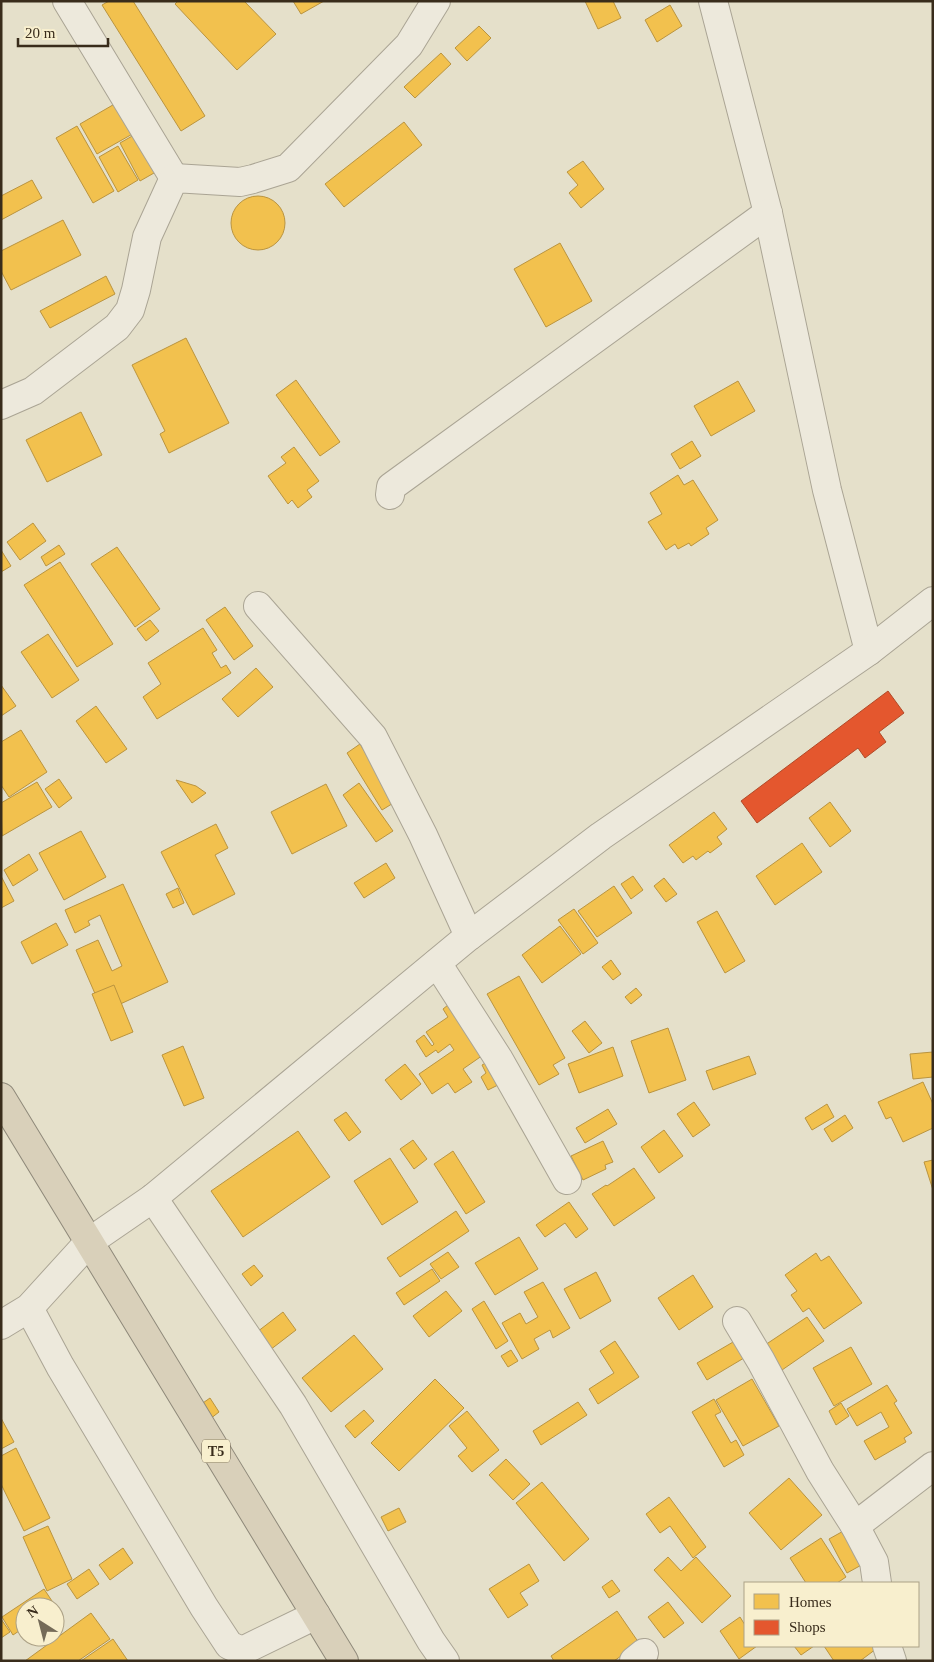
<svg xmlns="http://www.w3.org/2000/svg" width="934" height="1662" font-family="'Times New Roman',serif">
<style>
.homes{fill:#f2c14e;stroke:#ba943f}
.shops{fill:#e4572e;stroke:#b14a28}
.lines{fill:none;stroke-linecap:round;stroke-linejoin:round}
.minor-casing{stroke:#aaa494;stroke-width:30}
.highway-casing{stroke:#8f897a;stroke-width:30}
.minor{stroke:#ede9dc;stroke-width:28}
.highway{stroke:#d9d0ba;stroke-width:28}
.labels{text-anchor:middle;stroke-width:5;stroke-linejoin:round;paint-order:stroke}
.shield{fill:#f8efce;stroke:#726651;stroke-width:1}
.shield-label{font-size:14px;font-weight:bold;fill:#392c1b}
</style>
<rect width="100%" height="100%" fill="#e5e0ca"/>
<!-- homes -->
<g class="homes">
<path d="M109,1H133L205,116L181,131L102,5Z"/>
<path d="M178,1H244L276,34L237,70L175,4Z"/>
<path d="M293,1H324L301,14Z"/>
<path d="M585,1H613L621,18L598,29Z"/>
<path d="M670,5L682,26L657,42L645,20Z"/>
<path d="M479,26L491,38L467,61L455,48Z"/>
<path d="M441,53L451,64L415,98L404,87Z"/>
<path d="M118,102L136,132L97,154L80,124Z"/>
<path d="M404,122L422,145L344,207L325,184Z"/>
<path d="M77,126L114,191L93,203L56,138Z"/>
<path d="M141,131L161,169L140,181L120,143Z"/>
<path d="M118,146L138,180L118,192L99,157Z"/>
<path d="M583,161L604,189L581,208L569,193L578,185L567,172Z"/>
<path d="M32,180L42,198L1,220V196Z"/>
<circle cx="258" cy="223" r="27"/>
<path d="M63,220L81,255L11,290L1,271V251Z"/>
<path d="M560,243L592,301L546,327L514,269Z"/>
<path d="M106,276L115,294L50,328L40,311Z"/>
<path d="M186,338L229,423L169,453L160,434L165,431L132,365Z"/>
<path d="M296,380L340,442L320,456L276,395Z"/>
<path d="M738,381L755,411L711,436L694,406Z"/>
<path d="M81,412L102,455L47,482L26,440Z"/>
<path d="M692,441L701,456L680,469L671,454Z"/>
<path d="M294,447L319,481L307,490L312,497L298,508L292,500L288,504L268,476L286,463L281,457Z"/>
<path d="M678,475L684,485L693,480L718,520L706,528L709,534L691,546L689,543L678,549L675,544L666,550L648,522L662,514L650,493Z"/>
<path d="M33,523L46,541L20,560L7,542Z"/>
<path d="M59,545L65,554L46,566L41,557Z"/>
<path d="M117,547L160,609L135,627L91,564Z"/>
<path d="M1,550L11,566L1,572Z"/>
<path d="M60,562L113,644L77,667L24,585Z"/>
<path d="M225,607L253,646L234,660L206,620Z"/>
<path d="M150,620L159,631L146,641L137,629Z"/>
<path d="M203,628L217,650L212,653L221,668L226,665L231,673L157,719L143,697L161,684L148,663Z"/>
<path d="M48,634L79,680L52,698L21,652Z"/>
<path d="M256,668L273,687L238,717L222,699Z"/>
<path d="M1,685L16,706L1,716Z"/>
<path d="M96,706L127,749L106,763L76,721Z"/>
<path d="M21,730L47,772L9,797L1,785V742Z"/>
<path d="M360,744L395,802L382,810L347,753Z"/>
<path d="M59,779L72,798L59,808L45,789Z"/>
<path d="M176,780L196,786L206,793L192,803Z"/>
<path d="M37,782L52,807L2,836L1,803Z"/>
<path d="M359,783L393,831L376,842L343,795Z"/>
<path d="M326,784L347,826L292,854L271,812Z"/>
<path d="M830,802L851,831L830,847L809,818Z"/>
<path d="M714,812L727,829L717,837L722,844L710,853L708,851L696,860L693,856L683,863L669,845Z"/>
<path d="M216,824L228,848L215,855L235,894L193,915L161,852Z"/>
<path d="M81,831L106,877L64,900L39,853Z"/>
<path d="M802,843L822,872L775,905L756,876Z"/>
<path d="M29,854L38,870L13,886L4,870Z"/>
<path d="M386,863L395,878L364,898L354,883Z"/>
<path d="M1,876L14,901L1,908Z"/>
<path d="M633,876L643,890L631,899L621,884Z"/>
<path d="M664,878L677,894L666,902L654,886Z"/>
<path d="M123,884L168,982L103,1012L76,950L98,940L112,971L122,966L100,915L88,921L90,925L75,933L65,910Z"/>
<path d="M614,886L632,913L597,937L578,911Z"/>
<path d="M178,888L184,903L173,908L166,894Z"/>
<path d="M574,909L598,943L583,954L558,920Z"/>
<path d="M717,911L745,961L725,973L697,922Z"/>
<path d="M56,923L68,945L32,964L21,942Z"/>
<path d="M560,926L581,954L542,983L522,955Z"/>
<path d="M611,960L621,974L613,980L602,967Z"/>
<path d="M519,976L565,1058L553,1065L559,1074L539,1085L487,994Z"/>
<path d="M114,985L133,1032L111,1041L92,994Z"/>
<path d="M636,988L642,995L631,1004L625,997Z"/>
<path d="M448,1005L486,1053L463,1069L472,1082L455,1093L448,1083L432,1094L419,1074L454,1050L450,1044L438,1053L436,1050L426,1057L416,1041L424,1035L432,1046L434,1044L426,1032L448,1017L443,1009Z"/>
<path d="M585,1021L602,1043L589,1053L572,1031Z"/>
<path d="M668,1028L686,1080L649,1093L631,1041Z"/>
<path d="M183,1046L204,1098L184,1106L162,1055Z"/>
<path d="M613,1047L623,1076L579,1093L568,1064Z"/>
<path d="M933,1052V1077L913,1079L910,1054Z"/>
<path d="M749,1056L756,1074L713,1090L706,1071Z"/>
<path d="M491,1060L504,1082L488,1090L481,1077L486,1073L482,1065Z"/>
<path d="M405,1064L421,1084L401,1100L385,1080Z"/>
<path d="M923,1082L933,1104V1128L903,1142L891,1117L886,1119L878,1102Z"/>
<path d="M694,1102L710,1125L693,1137L677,1114Z"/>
<path d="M827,1104L834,1117L812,1130L805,1118Z"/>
<path d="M608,1109L617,1124L585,1143L576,1128Z"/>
<path d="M346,1112L361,1132L349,1141L334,1120Z"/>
<path d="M845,1115L853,1128L832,1142L824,1129Z"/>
<path d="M664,1130L683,1156L659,1173L641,1147Z"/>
<path d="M298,1131L330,1177L243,1237L211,1191Z"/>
<path d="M413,1140L427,1159L414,1169L400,1149Z"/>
<path d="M603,1141L613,1162L605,1165L606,1169L583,1180L571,1156Z"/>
<path d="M453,1151L485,1202L466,1214L434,1164Z"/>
<path d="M390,1158L418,1202L382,1225L354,1181Z"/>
<path d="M933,1160V1190L924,1162Z"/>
<path d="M634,1168L655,1198L614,1226L592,1194L606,1185L607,1186Z"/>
<path d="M569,1202L588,1229L576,1238L565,1223L545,1237L536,1225Z"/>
<path d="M456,1211L469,1231L400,1277L387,1258Z"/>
<path d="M519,1237L538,1269L495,1295L475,1263Z"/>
<path d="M448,1252L459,1267L441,1279L430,1264Z"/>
<path d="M816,1253L821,1261L829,1256L862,1303L824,1329L809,1308L803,1312L791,1295L797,1291L785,1275Z"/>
<path d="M254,1265L263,1276L251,1286L242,1274Z"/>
<path d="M432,1269L440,1281L404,1305L396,1293Z"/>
<path d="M596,1272L611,1301L580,1319L564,1289Z"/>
<path d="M693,1275L713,1307L679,1330L658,1298Z"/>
<path d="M543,1282L570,1328L553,1338L550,1330L534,1339L539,1349L522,1359L502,1323L520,1313L526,1324L538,1317L524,1292Z"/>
<path d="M446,1291L462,1311L429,1337L413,1316Z"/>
<path d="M484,1301L508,1341L496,1349L472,1309Z"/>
<path d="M283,1312L296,1330L270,1350L257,1332Z"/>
<path d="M807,1317L824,1341L782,1370L765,1345Z"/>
<path d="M354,1335L383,1369L331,1412L302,1378Z"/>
<path d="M740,1338L749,1355L707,1380L697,1363Z"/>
<path d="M615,1341L639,1377L598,1404L589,1389L614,1373L600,1351Z"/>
<path d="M851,1347L872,1384L834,1406L813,1368Z"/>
<path d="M511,1350L518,1361L508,1367L501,1356Z"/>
<path d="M435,1379L464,1408L399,1471L371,1443Z"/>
<path d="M752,1379L779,1426L743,1446L716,1400Z"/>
<path d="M887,1385L897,1401L894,1403L912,1433L904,1438L906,1442L875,1460L864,1441L889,1427L881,1412L857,1426L847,1409Z"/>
<path d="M210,1398L219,1412L210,1419L200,1405Z"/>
<path d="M714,1399L721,1412L715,1415L731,1443L736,1440L744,1455L724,1467L692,1412Z"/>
<path d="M578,1402L587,1415L541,1445L533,1431Z"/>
<path d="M841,1403L849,1416L836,1425L829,1411Z"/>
<path d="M364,1410L374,1421L355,1438L345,1426Z"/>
<path d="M467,1411L499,1450L472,1472L458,1456L467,1448L449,1426Z"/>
<path d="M1,1418L14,1442L1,1449Z"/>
<path d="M16,1448L50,1518L24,1531L1,1484V1456Z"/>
<path d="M506,1459L530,1484L513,1500L489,1475Z"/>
<path d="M789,1478L822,1515L781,1550L749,1513Z"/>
<path d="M542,1482L589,1539L564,1561L516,1503Z"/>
<path d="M669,1497L706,1547L693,1558L670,1526L660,1533L646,1514Z"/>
<path d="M399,1508L406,1522L388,1531L381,1517Z"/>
<path d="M48,1526L72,1579L47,1591L23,1537Z"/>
<path d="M847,1529L865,1563L847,1573L829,1539Z"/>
<path d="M821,1538L846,1577L837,1583H806L790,1558Z"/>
<path d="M123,1548L133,1563L110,1580L99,1565Z"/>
<path d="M668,1557L681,1571L696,1557L731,1596L702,1623L654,1570Z"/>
<path d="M529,1564L539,1581L520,1593L528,1605L508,1618L489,1589Z"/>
<path d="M89,1569L99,1584L77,1599L67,1584Z"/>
<path d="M612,1580L620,1591L609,1598L602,1587Z"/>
<path d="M44,1589L56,1607H25V1627L13,1635L2,1617Z"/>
<path d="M668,1602L684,1623L664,1638L648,1617Z"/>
<path d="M617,1611L639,1643L614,1661H554L551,1656Z"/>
<path d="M91,1613L110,1639L78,1661H25Z"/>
<path d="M740,1617L745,1625V1646H757L739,1659L720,1631Z"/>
<path d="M1,1619L10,1632L1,1638Z"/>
<path d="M113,1639L128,1661H81Z"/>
<path d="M794,1646H814L801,1655Z"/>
<path d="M824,1646H873L876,1649L860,1661H834Z"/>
</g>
<!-- shops -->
<path class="shops" d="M888,691L904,713L879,732L886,742L865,758L858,748L757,823L741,801Z"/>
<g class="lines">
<!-- minor casing -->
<g class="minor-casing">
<g id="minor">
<path d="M67,1L174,178"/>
<path d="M713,1L768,213L827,490L869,651"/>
<path d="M1,405L33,391L117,327L130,310L136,290L147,237L174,178L240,182L253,179L288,168L409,45L436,1"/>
<path d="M390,495L391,487L768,213"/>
<path d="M258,606L373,737L423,835L469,936"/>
<path d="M437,963L498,1058L567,1180"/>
<path d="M153,1198L293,1405L431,1641L445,1661"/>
<path d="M29,1308L60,1366L204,1607L229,1645L242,1651L316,1615"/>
<path d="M737,1321L761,1361L820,1471L855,1526L874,1562L877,1583"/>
<path d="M1,1325L29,1308L89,1242L153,1198L468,937L601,836L869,651L933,601"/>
<path d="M855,1526L933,1466"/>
<path d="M887,1646L892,1661"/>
<path d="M634,1661L644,1653"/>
</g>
</g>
<!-- highway casing -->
<g class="highway-casing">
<path id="highway" d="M1,1097L344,1661"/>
</g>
<!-- minor -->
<use href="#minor" class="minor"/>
<!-- highway -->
<use href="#highway" class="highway"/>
</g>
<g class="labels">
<!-- shield labels -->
<rect class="shield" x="202" y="1439.5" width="28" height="23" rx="4"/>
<g class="shield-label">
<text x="216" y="1456">T5</text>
</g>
</g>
<!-- border -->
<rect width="934" height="1662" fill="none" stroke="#392c1b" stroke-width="5"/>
<!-- legend -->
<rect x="744" y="1582" width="175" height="65" fill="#f8efce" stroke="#aca186"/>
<rect x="754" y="1594" width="25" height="15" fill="#f2c14e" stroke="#aca186"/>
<text x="789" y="1607" font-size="15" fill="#392c1b">Homes</text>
<rect x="754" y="1620" width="25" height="15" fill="#e4572e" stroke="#aca186"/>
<text x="789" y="1632" font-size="15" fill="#392c1b">Shops</text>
<!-- north arrow -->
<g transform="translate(40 1622) rotate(324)"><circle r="24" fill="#f8efce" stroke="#aca186"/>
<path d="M0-4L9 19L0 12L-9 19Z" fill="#756b58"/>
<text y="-8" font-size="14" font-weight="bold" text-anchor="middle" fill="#392c1b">N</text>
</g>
<!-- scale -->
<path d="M18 38v8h90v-8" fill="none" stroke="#392c1b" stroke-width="2.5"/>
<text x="25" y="38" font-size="15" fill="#392c1b" stroke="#f8efce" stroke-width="4" paint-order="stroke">20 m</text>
</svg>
